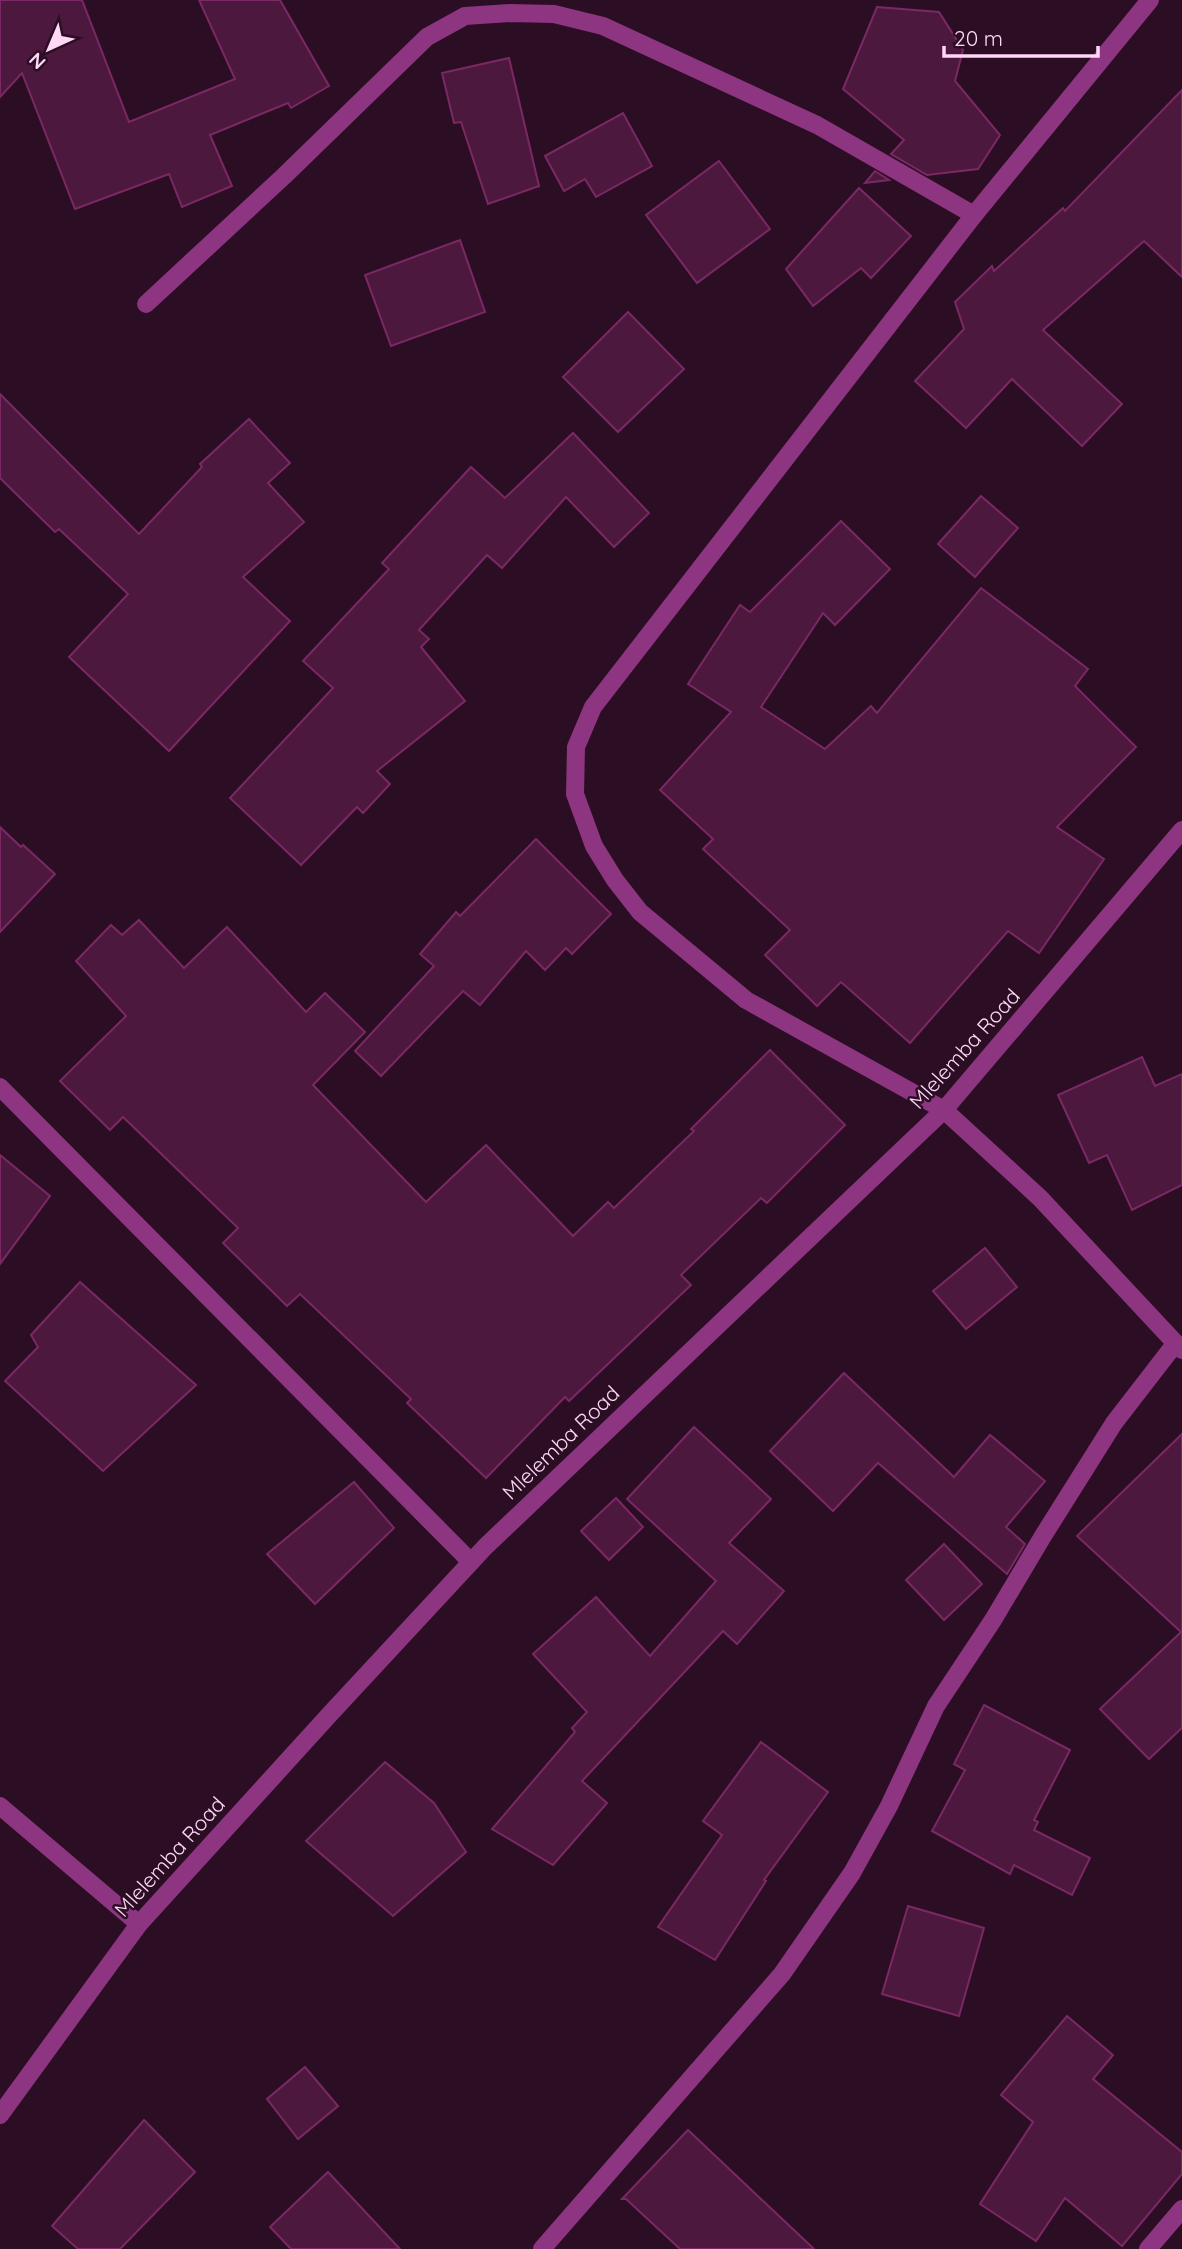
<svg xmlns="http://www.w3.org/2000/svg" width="1182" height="2249" font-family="Quicksand,sans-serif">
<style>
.building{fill:#4d183e;stroke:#7b2864;stroke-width:2}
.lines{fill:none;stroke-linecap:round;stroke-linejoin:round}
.minor{stroke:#8e3582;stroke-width:18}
.labels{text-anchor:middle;stroke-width:5;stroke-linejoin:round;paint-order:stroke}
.street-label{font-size:21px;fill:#ffd8f7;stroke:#2b0e23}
</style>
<rect width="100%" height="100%" fill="#2b0e23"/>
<!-- building -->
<g class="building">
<path d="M0,0H82L129,122L235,79L199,0H280L329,86L291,108L288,103L210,135L232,186L182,207L169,174L75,209L22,73L0,97Z"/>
<path d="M877,7L939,12L963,50L955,81L1000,135L978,169L927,175L891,154L904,140L843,89Z"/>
<path d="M509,58L539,186L488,204L461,122L454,123L442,73Z"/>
<path d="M1182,90V277L1144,241L1043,330L1122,404L1082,446L1012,379L966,428L915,381L964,329L955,302L992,266L994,271L1063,208L1065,211Z"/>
<path d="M623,113L652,166L596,197L585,179L564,191L545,156Z"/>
<path d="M719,161L770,229L697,283L646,215Z"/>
<path d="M875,171L889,180L865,183Z"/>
<path d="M859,188L911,236L871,278L861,268L813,306L786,269Z"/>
<path d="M460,240L485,312L391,346L365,275Z"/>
<path d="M628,312L684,369L618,432L563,377Z"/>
<path d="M0,394L139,534L202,467L200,464L249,419L290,463L268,483L304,522L243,577L290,621L169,751L69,657L128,594L59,529L55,532L0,478Z"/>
<path d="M573,433L649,513L614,547L566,497L502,568L487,555L419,630L429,639L421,647L465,701L377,771L390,784L363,813L357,807L301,865L230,798L333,688L303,661L389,569L382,563L471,467L505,498Z"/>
<path d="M981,496L1018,528L975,577L938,544Z"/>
<path d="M841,521L890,569L835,625L823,613L761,707L825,749L871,706L877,713L981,588L1088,669L1075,686L1136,747L1057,827L1104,859L1039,953L1008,931L910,1043L841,982L817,1006L765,955L790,930L703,849L713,839L660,790L731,712L688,684L740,605L750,612Z"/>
<path d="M0,827L21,847L23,845L55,874L0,932Z"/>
<path d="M536,839L611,914L572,954L566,948L545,970L526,951L480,1005L463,991L381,1076L355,1051L434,966L420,954L456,912L460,916Z"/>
<path d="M139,920L184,968L227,927L306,1012L325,993L365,1032L313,1085L426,1202L486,1145L573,1236L608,1202L614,1208L694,1131L691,1129L770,1050L845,1125L767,1203L761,1198L681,1275L691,1285L569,1401L565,1397L486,1478L407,1403L411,1399L300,1294L287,1306L223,1243L238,1228L123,1117L110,1130L60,1081L126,1016L76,961L111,925L122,935Z"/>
<path d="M1142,1057L1155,1086L1182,1074V1185L1132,1210L1107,1155L1089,1163L1058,1095Z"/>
<path d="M0,1155L50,1196L0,1264Z"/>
<path d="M985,1248L1017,1287L966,1329L933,1291Z"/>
<path d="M80,1282L196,1385L103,1471L5,1381L38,1347L31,1335Z"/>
<path d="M844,1373L954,1477L990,1435L1045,1481L1006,1527L1025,1544L1007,1574L878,1463L833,1511L770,1451Z"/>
<path d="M694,1427L771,1499L729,1543L784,1591L737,1644L723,1631L582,1781L607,1803L553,1865L492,1829L575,1732L572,1728L587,1712L533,1654L596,1597L650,1656L716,1581L627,1499Z"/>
<path d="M1182,1434V1728L1149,1759L1100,1709L1181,1632L1077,1536Z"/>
<path d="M354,1482L394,1528L315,1604L267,1554Z"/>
<path d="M616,1498L643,1527L609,1560L581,1531Z"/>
<path d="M944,1544L982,1584L944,1620L906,1580Z"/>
<path d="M984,1705L1070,1750L1034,1820L1038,1822L1034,1830L1090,1858L1072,1895L1014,1865L1010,1874L932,1831L965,1770L954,1764Z"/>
<path d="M761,1742L828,1792L764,1880L766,1881L715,1960L658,1927L722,1835L703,1821Z"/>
<path d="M385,1762L434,1803L466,1852L393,1916L306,1841Z"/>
<path d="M908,1906L984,1928L959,2016L882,1994Z"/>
<path d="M1067,2016L1113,2055L1093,2079L1182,2152V2174L1122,2246L1065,2198L1036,2241L980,2204L1033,2122L1001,2095Z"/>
<path d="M305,2067L338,2106L298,2139L267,2099Z"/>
<path d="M144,2120L195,2172L120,2249H78L52,2226Z"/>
<path d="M688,2130L814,2249H680L626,2199H622Z"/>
<path d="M328,2172L400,2249H291L270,2227Z"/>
</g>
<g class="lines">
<!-- minor -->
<g class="minor">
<path d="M1150,0L974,215L593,707L576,747L575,794L594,846L615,880L640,912L746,1000L944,1110L1040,1198L1182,1350"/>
<path d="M146,304L284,176L427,37L465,16L510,13L554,14L603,26L817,125L974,215"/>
<path d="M0,1087L471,1562"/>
<path d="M0,1806L139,1924"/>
<path d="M0,2115L139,1924L330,1714L485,1547L944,1110L1182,830"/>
<path d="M542,2249L782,1974L852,1873L889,1806L936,1706L993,1620L1043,1536L1114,1423L1175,1344"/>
<path d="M1148,2249L1182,2209"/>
</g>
</g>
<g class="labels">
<!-- street labels -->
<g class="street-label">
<text transform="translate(965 1049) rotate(-48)" y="7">Mlelemba Road</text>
<text transform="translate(561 1443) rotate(-44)" y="7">Mlelemba Road</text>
<text transform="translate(170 1857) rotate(-48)" y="7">Mlelemba Road</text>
</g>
</g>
<!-- north arrow -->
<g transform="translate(49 49) rotate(224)" stroke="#2b0e23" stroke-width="5" paint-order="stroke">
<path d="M0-5L12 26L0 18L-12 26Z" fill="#ffd8f7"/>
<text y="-10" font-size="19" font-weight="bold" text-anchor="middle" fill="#ffd8f7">N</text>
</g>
<!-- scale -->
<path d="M944 46v10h154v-10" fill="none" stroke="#ffd8f7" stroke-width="3.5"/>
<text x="954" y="46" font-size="21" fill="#ffd8f7" stroke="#2b0e23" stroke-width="5" paint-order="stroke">20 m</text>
</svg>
